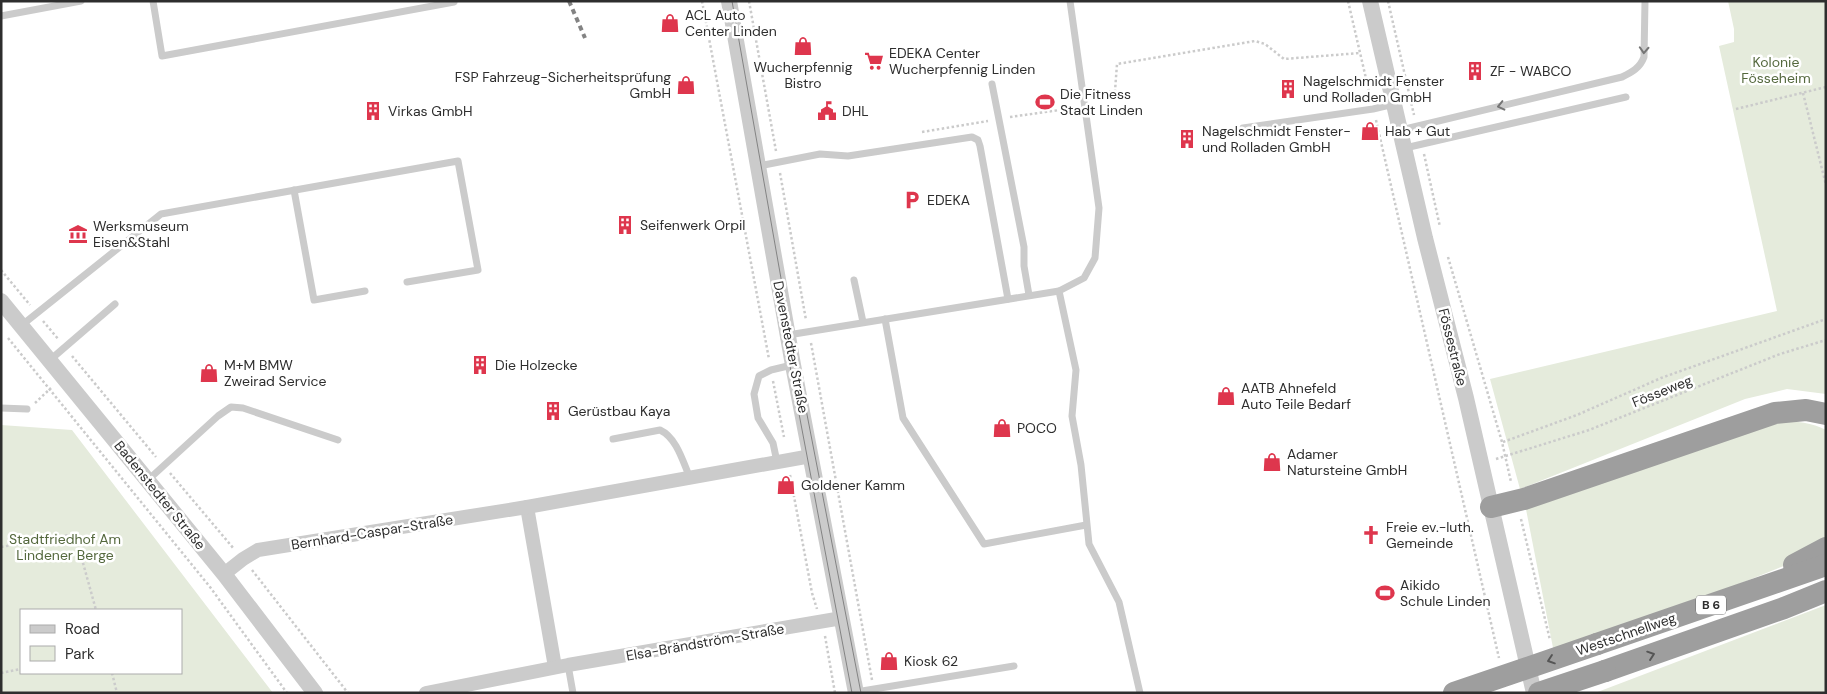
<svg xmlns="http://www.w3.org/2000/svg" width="1827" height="694" font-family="'DM Sans',sans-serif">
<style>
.green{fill:#e5ebdc;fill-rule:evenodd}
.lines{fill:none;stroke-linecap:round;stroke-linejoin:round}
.path{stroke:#cbcbcb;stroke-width:2.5;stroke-dasharray:2.5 2.5;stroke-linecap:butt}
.service{stroke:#cbcbcb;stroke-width:7}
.minor{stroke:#cbcbcb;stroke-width:14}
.tertiary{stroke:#cbcbcb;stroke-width:16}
.trunk{stroke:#9e9e9e;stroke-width:22}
.tram{stroke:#838383;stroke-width:1}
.rail{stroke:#838383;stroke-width:4;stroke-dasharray:5 4;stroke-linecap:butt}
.trunk-bridge{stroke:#9e9e9e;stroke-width:22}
.oneway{stroke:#757575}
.oneway2{stroke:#555}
.labels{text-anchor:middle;stroke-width:5;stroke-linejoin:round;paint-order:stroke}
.shield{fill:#fff;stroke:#6d6d6d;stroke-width:1}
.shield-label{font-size:12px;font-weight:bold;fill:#2e2e2e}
.poi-label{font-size:14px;fill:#2e2e2e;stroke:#fff;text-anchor:start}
.park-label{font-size:14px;fill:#54683d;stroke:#fff}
.street-label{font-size:14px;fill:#2e2e2e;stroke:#fff}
</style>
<rect width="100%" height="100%" fill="#fff"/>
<!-- green -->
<g class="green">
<path d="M1728,1H1826V394L1787,389L1745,399L1520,489L1490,379L1777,311L1719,46L1734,42V29Z"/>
<path d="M1750,422C1774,422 1803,418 1826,430V545L1811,555L1555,658L1524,499Z"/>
<path d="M1,425L72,430L273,693H1ZM181,610V673H21V610Z"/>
<path d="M1826,605V693H1595Z"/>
</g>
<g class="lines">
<!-- path -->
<g class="path">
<path d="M702,1L769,359"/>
<path d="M749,1L776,151"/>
<path d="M1348,1L1371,100"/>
<path d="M1388,1L1414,115"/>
<path d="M1803,93L1826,185"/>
<path d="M1094,94L1115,91L1117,64L1255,41L1265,44L1284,59L1360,53"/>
<path d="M1736,109L1826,87"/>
<path d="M1010,117L1074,108"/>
<path d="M1376,120L1499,658"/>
<path d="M922,132L988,121"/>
<path d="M1424,154L1440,227"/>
<path d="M780,173L806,320"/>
<path d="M1448,257L1502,442L1511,482"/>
<path d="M1,270L30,305"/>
<path d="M43,321L59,340"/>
<path d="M8,338L210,587L287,693"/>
<path d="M811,343L872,680"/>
<path d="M72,356L156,457"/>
<path d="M773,381L784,437"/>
<path d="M35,403L51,388"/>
<path d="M1503,442L1577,415L1661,378L1826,319"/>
<path d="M1496,459L1589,430L1780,354L1826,340"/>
<path d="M170,473L234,549"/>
<path d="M790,475L812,593L817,609"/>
<path d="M1521,519L1550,640"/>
<path d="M1,547L75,534L96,610"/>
<path d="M252,570L348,693"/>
<path d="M825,636L835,693"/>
<path d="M1,673L21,669"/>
<path d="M112,673L117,693"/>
</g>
<!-- service -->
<g class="service">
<path d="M153,1L162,56L454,2"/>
<path d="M1070,1L1099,208L1095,258L1084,278L1059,291L1076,370L1072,416L1081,465L1089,544L1119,602L1140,693"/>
<path d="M1,16L81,1"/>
<path d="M992,84L1024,247V266L1029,295"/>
<path d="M1243,128L1373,109L1394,104"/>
<path d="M1401,130L1622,77C1632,72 1640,68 1644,57L1645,1"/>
<path d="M1405,148L1626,97"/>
<path d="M759,166L820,154L848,156L972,137L978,140L980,146L1008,299"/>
<path d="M294,190L314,300L365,291"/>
<path d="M854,280L863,322"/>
<path d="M885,319L903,418L984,544L1086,525"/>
<path d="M22,325L161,214L458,161L478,270L407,282"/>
<path d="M788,335L1059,291"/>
<path d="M50,360L115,304"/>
<path d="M1,408L27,409"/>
<path d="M613,439L660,430C677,438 683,462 690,478"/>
<path d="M777,462L773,443L758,418L754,394L759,376L771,370L792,365"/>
<path d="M148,480L218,416L231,407L243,408L338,440"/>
<path d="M568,665L573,693"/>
<path d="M856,692L1014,666"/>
</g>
<!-- minor -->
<g class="minor">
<path d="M527,507L555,667"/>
<path d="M224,574L243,559L258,550L527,507L811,456"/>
<path d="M426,693L568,665L842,618"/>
</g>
<!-- tertiary -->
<g class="tertiary">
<path d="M729,1L793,365L856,693"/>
<path d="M1370,1L1425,238L1466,398L1534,693"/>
<path d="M1,301L224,574L315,693"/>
</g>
<!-- trunk -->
<g class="trunk">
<path d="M1491,507L1524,499L1775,413L1806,410L1826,414"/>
<path d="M1794,565L1826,548"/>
<path d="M1597,644L1826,565"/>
<path d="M1605,671L1784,608L1826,591"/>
</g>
<!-- tram -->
<g class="tram">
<path d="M732,1L785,301L861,693"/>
<path d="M774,282L852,693"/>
</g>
<!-- rail -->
<path class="rail" d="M569,1L585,38"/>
<!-- trunk-bridge -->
<g class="trunk-bridge">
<path d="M1454,693L1597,644"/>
<path d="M1539,693L1605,671"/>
</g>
</g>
<!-- one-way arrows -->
<defs><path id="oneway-chevron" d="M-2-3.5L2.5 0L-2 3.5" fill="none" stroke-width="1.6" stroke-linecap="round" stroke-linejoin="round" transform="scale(1.25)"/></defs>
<g class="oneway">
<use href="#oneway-chevron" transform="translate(1644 50) rotate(93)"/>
<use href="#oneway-chevron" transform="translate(1501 106) rotate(167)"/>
</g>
<g class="oneway2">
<use href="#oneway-chevron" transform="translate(1651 655) rotate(-19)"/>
<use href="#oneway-chevron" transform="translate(1551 660) rotate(161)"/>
</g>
<!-- icons -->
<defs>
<g id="shop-bare" transform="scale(1.5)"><path d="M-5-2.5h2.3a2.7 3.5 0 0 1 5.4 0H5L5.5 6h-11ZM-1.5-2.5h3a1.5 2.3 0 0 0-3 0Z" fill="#de364d" stroke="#fff" stroke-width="2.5" paint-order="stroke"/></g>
<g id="supermarket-bare" transform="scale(1.5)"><path d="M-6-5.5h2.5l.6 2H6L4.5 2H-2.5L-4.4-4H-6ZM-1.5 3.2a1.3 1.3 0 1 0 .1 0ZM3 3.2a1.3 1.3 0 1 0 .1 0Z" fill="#de364d" stroke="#fff" stroke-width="2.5" paint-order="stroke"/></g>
<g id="building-bare" transform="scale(1.5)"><path d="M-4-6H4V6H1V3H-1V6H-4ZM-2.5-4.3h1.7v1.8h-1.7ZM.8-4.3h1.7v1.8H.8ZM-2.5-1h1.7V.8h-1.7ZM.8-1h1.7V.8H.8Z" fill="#de364d" stroke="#fff" stroke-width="2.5" paint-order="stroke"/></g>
<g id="stadium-bare" transform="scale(1.5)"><path d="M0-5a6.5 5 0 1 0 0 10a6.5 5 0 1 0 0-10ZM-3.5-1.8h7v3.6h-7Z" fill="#de364d" stroke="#fff" stroke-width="2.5" paint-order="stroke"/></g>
<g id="civic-bare" transform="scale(1.5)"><path d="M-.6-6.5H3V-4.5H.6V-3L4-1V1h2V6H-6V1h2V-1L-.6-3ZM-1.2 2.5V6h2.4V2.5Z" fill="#de364d" stroke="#fff" stroke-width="2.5" paint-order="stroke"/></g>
<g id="parking-bare" transform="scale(1.5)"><path d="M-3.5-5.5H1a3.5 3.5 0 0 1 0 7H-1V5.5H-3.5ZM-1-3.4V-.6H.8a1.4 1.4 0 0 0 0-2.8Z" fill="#de364d" stroke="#fff" stroke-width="2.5" paint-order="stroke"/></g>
<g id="museum-bare" transform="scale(1.5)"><path d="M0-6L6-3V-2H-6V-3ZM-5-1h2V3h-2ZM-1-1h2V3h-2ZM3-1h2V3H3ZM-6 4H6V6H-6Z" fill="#de364d" stroke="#fff" stroke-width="2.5" paint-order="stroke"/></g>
<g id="church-bare" transform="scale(1.5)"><path d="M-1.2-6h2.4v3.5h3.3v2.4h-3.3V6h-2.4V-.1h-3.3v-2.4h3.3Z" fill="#de364d" stroke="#fff" stroke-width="2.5" paint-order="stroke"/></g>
</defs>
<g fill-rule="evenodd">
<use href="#shop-bare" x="670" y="23"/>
<use href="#shop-bare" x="803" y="46"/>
<use href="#supermarket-bare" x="874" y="61"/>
<use href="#building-bare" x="1475" y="71"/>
<use href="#shop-bare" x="686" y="85"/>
<use href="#building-bare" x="1288" y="89"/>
<use href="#stadium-bare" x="1045" y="102"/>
<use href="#building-bare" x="373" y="111"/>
<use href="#civic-bare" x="827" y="111"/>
<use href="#shop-bare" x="1370" y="131"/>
<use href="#building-bare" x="1187" y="139"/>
<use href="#parking-bare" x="912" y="200"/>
<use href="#building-bare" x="625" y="225"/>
<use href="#museum-bare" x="78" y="234"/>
<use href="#building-bare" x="480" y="365"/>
<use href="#shop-bare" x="209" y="373"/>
<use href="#shop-bare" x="1226" y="396"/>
<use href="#building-bare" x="553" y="411"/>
<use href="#shop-bare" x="1002" y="428"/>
<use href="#shop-bare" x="1272" y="462"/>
<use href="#shop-bare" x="786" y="485"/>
<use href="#church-bare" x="1371" y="535"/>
<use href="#stadium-bare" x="1385" y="593"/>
<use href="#shop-bare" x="889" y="661"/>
</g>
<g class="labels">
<!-- shield labels -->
<rect class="shield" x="1696" y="595.5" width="30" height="19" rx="4"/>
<g class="shield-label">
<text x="1711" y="609">B 6</text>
</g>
<!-- poi labels -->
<g class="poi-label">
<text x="685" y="20">ACL Auto<tspan x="685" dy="16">Center Linden</tspan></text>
<text x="889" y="58">EDEKA Center<tspan x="889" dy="16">Wucherpfennig Linden</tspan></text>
<text x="803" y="72" text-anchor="middle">Wucherpfennig<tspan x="803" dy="16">Bistro</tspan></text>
<text x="1490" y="76">ZF - WABCO</text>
<text x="671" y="82" text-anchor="end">FSP Fahrzeug-Sicherheitsprüfung<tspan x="671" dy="16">GmbH</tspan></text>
<text x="1303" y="86">Nagelschmidt Fenster<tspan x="1303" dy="16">und Rolladen GmbH</tspan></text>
<text x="1060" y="99">Die Fitness<tspan x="1060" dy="16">Stadt Linden</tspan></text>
<text x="388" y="116">Virkas GmbH</text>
<text x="842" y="116">DHL</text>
<text x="1202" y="136">Nagelschmidt Fenster-<tspan x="1202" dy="16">und Rolladen GmbH</tspan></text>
<text x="1385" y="136">Hab + Gut</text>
<text x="927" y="205">EDEKA</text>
<text x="640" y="230">Seifenwerk Orpil</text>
<text x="93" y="231">Werksmuseum<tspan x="93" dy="16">Eisen&amp;Stahl</tspan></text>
<text x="224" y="370">M+M BMW<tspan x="224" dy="16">Zweirad Service</tspan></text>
<text x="495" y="370">Die Holzecke</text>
<text x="1241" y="393">AATB Ahnefeld<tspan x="1241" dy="16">Auto Teile Bedarf</tspan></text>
<text x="568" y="416">Gerüstbau Kaya</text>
<text x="1017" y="433">POCO</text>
<text x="1287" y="459">Adamer<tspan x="1287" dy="16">Natursteine GmbH</tspan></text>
<text x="801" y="490">Goldener Kamm</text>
<text x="1386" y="532">Freie ev.-luth.<tspan x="1386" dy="16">Gemeinde</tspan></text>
<text x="1400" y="590">Aikido<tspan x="1400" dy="16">Schule Linden</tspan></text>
<text x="904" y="666">Kiosk 62</text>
</g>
<!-- park labels -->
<g class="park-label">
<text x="1776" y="67">Kolonie<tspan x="1776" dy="16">Fösseheim</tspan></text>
<text x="65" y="544">Stadtfriedhof Am<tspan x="65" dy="16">Lindener Berge</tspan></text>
</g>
<!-- street labels -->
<g class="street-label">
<text transform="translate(791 347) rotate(79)" y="5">Davenstedter Straße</text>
<text transform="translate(1453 347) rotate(76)" y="5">Fössestraße</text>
<text transform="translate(1662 391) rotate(-22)" y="5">Fösseweg</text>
<text transform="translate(160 495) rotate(51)" y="5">Badenstedter Straße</text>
<text transform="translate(372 532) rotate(-9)" y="5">Bernhard-Caspar-Straße</text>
<text transform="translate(1626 634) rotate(-19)" y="5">Westschnellweg</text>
<text transform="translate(705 642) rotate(-10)" y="5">Elsa-Brändström-Straße</text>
</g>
</g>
<!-- border -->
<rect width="1827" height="694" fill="none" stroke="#2e2e2e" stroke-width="5"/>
<!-- legend -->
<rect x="20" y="609" width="162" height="65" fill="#ffffff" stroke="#ababab"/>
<rect x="30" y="625" width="25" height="8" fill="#cbcbcb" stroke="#ababab"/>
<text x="65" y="634" font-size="15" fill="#2e2e2e">Road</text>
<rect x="30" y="646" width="25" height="15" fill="#e5ebdc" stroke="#ababab"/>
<text x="65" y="659" font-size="15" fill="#2e2e2e">Park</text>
</svg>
